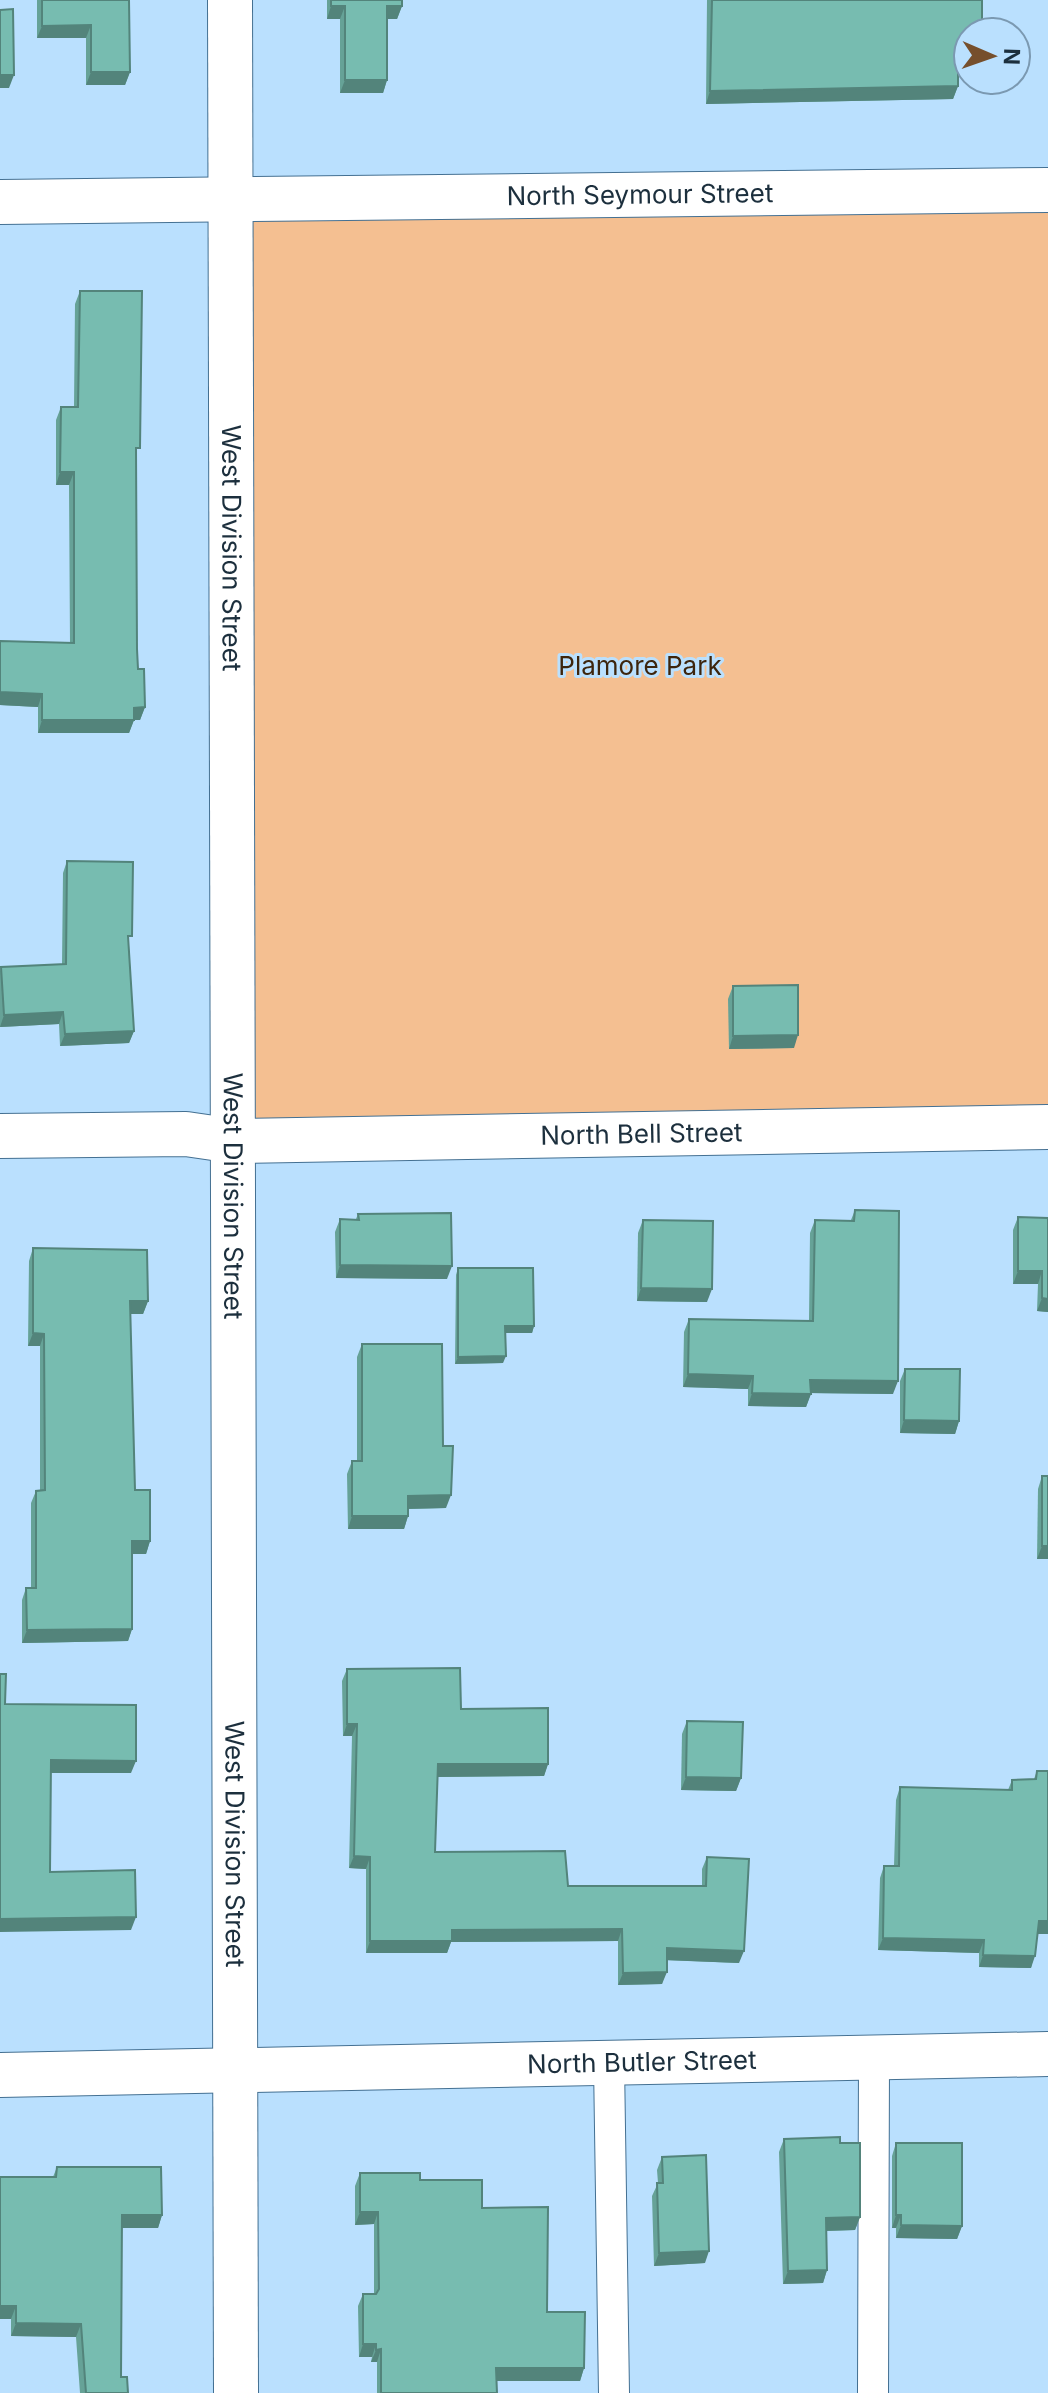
<svg xmlns="http://www.w3.org/2000/svg" width="1048" height="2393" font-family="Inter,sans-serif">
<style>
.green{fill:#f4bf91}
.lines{fill:none;stroke-linecap:round;stroke-linejoin:round}
.lane-casing{stroke:#447092;stroke-width:32}
.street-casing{stroke:#447092;stroke-width:46}
.lane{stroke:#fff;stroke-width:30}
.street{stroke:#fff;stroke-width:44}
.wall{fill:#66a297}
.shaded-wall{fill:#53847b}
.building{fill:#77bcb0;stroke:#53847b;stroke-width:2}
.labels{text-anchor:middle;stroke-width:6;stroke-linejoin:round;paint-order:stroke}
.street-label{font-size:26px;fill:#1c2f3d;stroke:#bae0fe}
.park-label{font-size:26px;fill:#3d250d;stroke:#bae0fe}
</style>
<rect width="100%" height="100%" fill="#bae0fe"/>
<!-- green -->
<path class="green" d="M1048,190V1127L234,1141L232,199Z"/>
<g class="lines">
<!-- lane casing -->
<g class="lane-casing">
<g id="lane">
<path d="M609,2063L614,2393"/>
<path d="M873,2393L874,2058"/>
</g>
</g>
<!-- street casing -->
<g class="street-casing">
<g id="street">
<path id="s1" d="M230,0L236,2393"/>
<path id="s2" d="M0,202L1048,190"/>
<path id="s3" d="M0,1136L186,1134L234,1141L1048,1127"/>
<path id="s4" d="M0,2075L1048,2054"/>
</g>
</g>
<!-- lane -->
<use href="#lane" class="lane"/>
<!-- street -->
<use href="#street" class="street"/>
</g>
<!-- wall -->
<g class="wall">
<path d="M37,0H129L130,72L125,85H86V38H37Z"/>
<path d="M327,0H402V6L397,19H387V80L383,93H340V19H327Z"/>
<path d="M707,0H982L958,77V86L953,99L706,104Z"/>
<path d="M80,291L137,459V649L138,669L145,707L140,720H134L129,733H38V707L0,705L70,643L69,485H56V420L61,407H74L75,304Z"/>
<path d="M67,861L129,946L134,1031L129,1043L60,1046L59,1024L0,1027V971L1,967L62,965L63,873Z"/>
<path d="M733,986L794,1048L729,1049L728,999Z"/>
<path d="M855,1210L893,1394L811,1393L806,1407L748,1406V1389L683,1387L684,1332L689,1319L809,1321L810,1233L815,1220H851Z"/>
<path d="M358,1214L447,1279L336,1278L335,1232L340,1219H356Z"/>
<path d="M1018,1217L1048,1218V1312L1037,1311L1038,1284H1013V1230Z"/>
<path d="M643,1220L707,1302L637,1301L638,1233Z"/>
<path d="M33,1248L148,1301L143,1314H130L135,1490L150,1541L146,1554H132V1629L128,1641L22,1643V1600L26,1588H31V1503L36,1491H40V1346H28L29,1261Z"/>
<path d="M458,1268L534,1326L532,1333H505L503,1363L455,1364L456,1275Z"/>
<path d="M362,1344L443,1446L446,1508L408,1509V1516L404,1529H348L347,1474L352,1461H357V1357Z"/>
<path d="M905,1369L959,1421L955,1434L900,1433V1381Z"/>
<path d="M1042,1476H1048V1559H1037L1038,1489Z"/>
<path d="M347,1669L461,1709L548,1764L544,1776L437,1777L435,1852L568,1886H702V1869L707,1857L739,1963L667,1960L662,1984L618,1985V1941L451,1942L447,1953H366V1869L349,1868L352,1736H343L342,1681Z"/>
<path d="M687,1721L741,1778L736,1791L681,1790L682,1734Z"/>
<path d="M1037,1771L1038,1934L1031,1968L979,1967V1953L878,1950L880,1878L884,1866H894L896,1800L900,1787L1008,1790L1012,1780L1034,1779Z"/>
<path d="M784,2139L840,2143L860,2217L855,2230L826,2231L827,2270L823,2283L783,2284L779,2152Z"/>
<path d="M896,2143L962,2226L957,2239L896,2238V2228H892V2156Z"/>
<path d="M662,2157L705,2263L654,2266L652,2196L658,2183L657,2170Z"/>
<path d="M57,2167L162,2215L158,2228H122L121,2377L128,2393H80L76,2337L11,2336V2319H0V2177H53Z"/>
<path d="M360,2173L420,2180L482,2208L584,2368L580,2381H496L497,2393H377V2362H371L372,2357H359L358,2306L363,2294H374V2224L355,2225V2186Z"/>
</g>
<!-- shaded-wall -->
<g class="shaded-wall">
<path d="M331,6H345L340,19H327Z"/>
<path d="M387,6H402L397,19H382Z"/>
<path d="M91,25L86,38H37L42,26Z"/>
<path d="M958,64H968V77H953Z"/>
<path d="M91,72H130L125,85H86Z"/>
<path d="M0,75H14L9,88H0Z"/>
<path d="M345,80H387L383,93H340Z"/>
<path d="M958,86L953,99L706,104L710,91Z"/>
<path d="M60,472H74L69,485H56Z"/>
<path d="M0,692L42,694L38,707L0,705Z"/>
<path d="M145,707L140,720H134L129,733H38L42,720L134,708Z"/>
<path d="M63,1012L59,1024L0,1027L4,1015Z"/>
<path d="M134,1031L129,1043L60,1046L65,1034Z"/>
<path d="M798,1035L794,1048L729,1049L733,1036Z"/>
<path d="M340,1265L452,1266L447,1279L336,1278Z"/>
<path d="M1018,1271H1042L1038,1284H1013Z"/>
<path d="M641,1288L712,1289L707,1302L637,1301Z"/>
<path d="M1042,1298L1048,1299V1312L1037,1311Z"/>
<path d="M130,1301H148L143,1314H125Z"/>
<path d="M505,1326H534L532,1333H503Z"/>
<path d="M33,1333L44,1334L40,1346H28Z"/>
<path d="M506,1356L503,1363L455,1364L458,1357Z"/>
<path d="M688,1374L753,1376L748,1389L683,1387Z"/>
<path d="M810,1380L898,1381L893,1394L806,1393Z"/>
<path d="M752,1393L811,1394L806,1407L748,1406Z"/>
<path d="M904,1420L959,1421L955,1434L900,1433Z"/>
<path d="M451,1495L446,1508L403,1509L408,1496Z"/>
<path d="M352,1516H408L404,1529H348Z"/>
<path d="M132,1541H150L146,1554H127Z"/>
<path d="M1042,1546H1048V1559H1037Z"/>
<path d="M132,1629L128,1641L22,1643L27,1630Z"/>
<path d="M347,1724H357L352,1736H343Z"/>
<path d="M51,1760L136,1761L131,1773H46Z"/>
<path d="M438,1764H548L544,1776L434,1777Z"/>
<path d="M686,1777L741,1778L736,1791L681,1790Z"/>
<path d="M354,1856L370,1857L366,1869L349,1868Z"/>
<path d="M136,1917L131,1930L0,1932V1919Z"/>
<path d="M1039,1921H1048V1934H1035Z"/>
<path d="M622,1929L618,1941L451,1942L447,1953H366L370,1941L452,1930Z"/>
<path d="M883,1938L984,1940L979,1953L878,1950Z"/>
<path d="M667,1948L744,1951L739,1963L662,1960Z"/>
<path d="M983,1955L1035,1956L1031,1968L979,1967Z"/>
<path d="M667,1972L662,1984L618,1985L623,1973Z"/>
<path d="M360,2212H378L374,2224L355,2225Z"/>
<path d="M122,2215H162L158,2228H118Z"/>
<path d="M896,2215H901L896,2228H892Z"/>
<path d="M860,2217L855,2230L821,2231L826,2218Z"/>
<path d="M901,2225L962,2226L957,2239L896,2238Z"/>
<path d="M709,2251L705,2263L654,2266L659,2253Z"/>
<path d="M827,2270L823,2283L783,2284L788,2271Z"/>
<path d="M0,2306H16L11,2319H0Z"/>
<path d="M16,2323L81,2324L76,2337L11,2336Z"/>
<path d="M363,2344H376L372,2357H359Z"/>
<path d="M381,2349L377,2362H371L376,2350Z"/>
<path d="M496,2368H584L580,2381H492Z"/>
</g>
<!-- building -->
<g class="building">
<path d="M42,0H129L130,72H91V25L42,26Z"/>
<path d="M331,0H402V6H387V80H345V6H331Z"/>
<path d="M712,0H982V32H968V64H958V86L710,91Z"/>
<path d="M13,9L14,75H0V10Z"/>
<path d="M80,291H142L140,448H136L137,649L138,669H144L145,707L134,708V720H42V694L0,692V641L74,643V472H60L61,407H78Z"/>
<path d="M67,861L133,862L132,936H128L134,1031L65,1034L63,1012L4,1015L1,967L66,964Z"/>
<path d="M798,985V1035L733,1036V986Z"/>
<path d="M855,1210L899,1211L898,1381L810,1380L811,1394L752,1393L753,1376L688,1374L689,1319L813,1321L815,1220L854,1221Z"/>
<path d="M451,1213L452,1266L340,1265V1219L359,1220L358,1214Z"/>
<path d="M1018,1217L1048,1218V1299L1042,1298V1271H1018Z"/>
<path d="M643,1220L713,1221L712,1289L641,1288Z"/>
<path d="M33,1248L147,1250L148,1301H130L135,1490H150V1541H132V1629L27,1630L26,1588H36V1491L45,1490L44,1334L33,1333Z"/>
<path d="M458,1268H533L534,1326H505L506,1356L458,1357Z"/>
<path d="M362,1344H442L443,1446H453L451,1495L408,1496V1516H352V1461H362Z"/>
<path d="M905,1369H960L959,1421L904,1420Z"/>
<rect x="1042" y="1476" width="6" height="70"/>
<path d="M460,1668L461,1709L548,1708V1764H438L435,1852L565,1851L568,1886H706L707,1857L749,1859L744,1951L667,1948V1972L623,1973L622,1929L452,1930V1941H370V1857L354,1856L357,1724H347V1669Z"/>
<path d="M0,1674H6L5,1704L136,1705V1761L51,1760L50,1872L135,1870L136,1917L0,1919Z"/>
<path d="M687,1721L743,1722L741,1778L686,1777Z"/>
<path d="M1037,1771H1048V1921H1039L1035,1956L983,1955L984,1940L883,1938L884,1866H899L900,1787L1012,1790V1780L1036,1779Z"/>
<path d="M840,2137V2143H860V2217L826,2218L827,2270L788,2271L784,2139Z"/>
<path d="M896,2143H962V2226L901,2225V2215H896Z"/>
<path d="M706,2155L709,2251L659,2253L657,2183H663L662,2157Z"/>
<path d="M57,2167H161L162,2215H122L121,2377H127L128,2393H86L81,2324L16,2323V2306H0V2177H56Z"/>
<path d="M360,2173H420V2180H482V2208L548,2207L547,2312H585L584,2368H496L497,2393H381V2349L376,2350V2344H363V2294H376L379,2289L378,2212H360Z"/>
</g>
<g class="labels">
<!-- street labels -->
<g class="street-label">
<text dy="9" stroke="none"><textPath href="#s2" startOffset="640">North Seymour Street</textPath></text>
<text dy="9" stroke="none"><textPath href="#s1" startOffset="548">West Division Street</textPath></text>
<text dy="9" stroke="none"><textPath href="#s3" startOffset="642">North Bell Street</textPath></text>
<text dy="9" stroke="none"><textPath href="#s1" startOffset="1196">West Division Street</textPath></text>
<text dy="9" stroke="none"><textPath href="#s1" startOffset="1844">West Division Street</textPath></text>
<text dy="9" stroke="none"><textPath href="#s4" startOffset="642">North Butler Street</textPath></text>
</g>
<!-- park labels -->
<g class="park-label">
<text x="640" y="675">Plamore Park</text>
</g>
</g>
<!-- north arrow -->
<g transform="translate(992 56) rotate(92)"><circle r="38" fill="#bae0fe" stroke="#7b99b1" stroke-width="2"/>
<path d="M0-6L14 30L0 20L-14 30Z" fill="#764f2c"/>
<text y="-12" font-size="22" font-weight="bold" text-anchor="middle" fill="#1c2f3d">N</text>
</g>
</svg>
